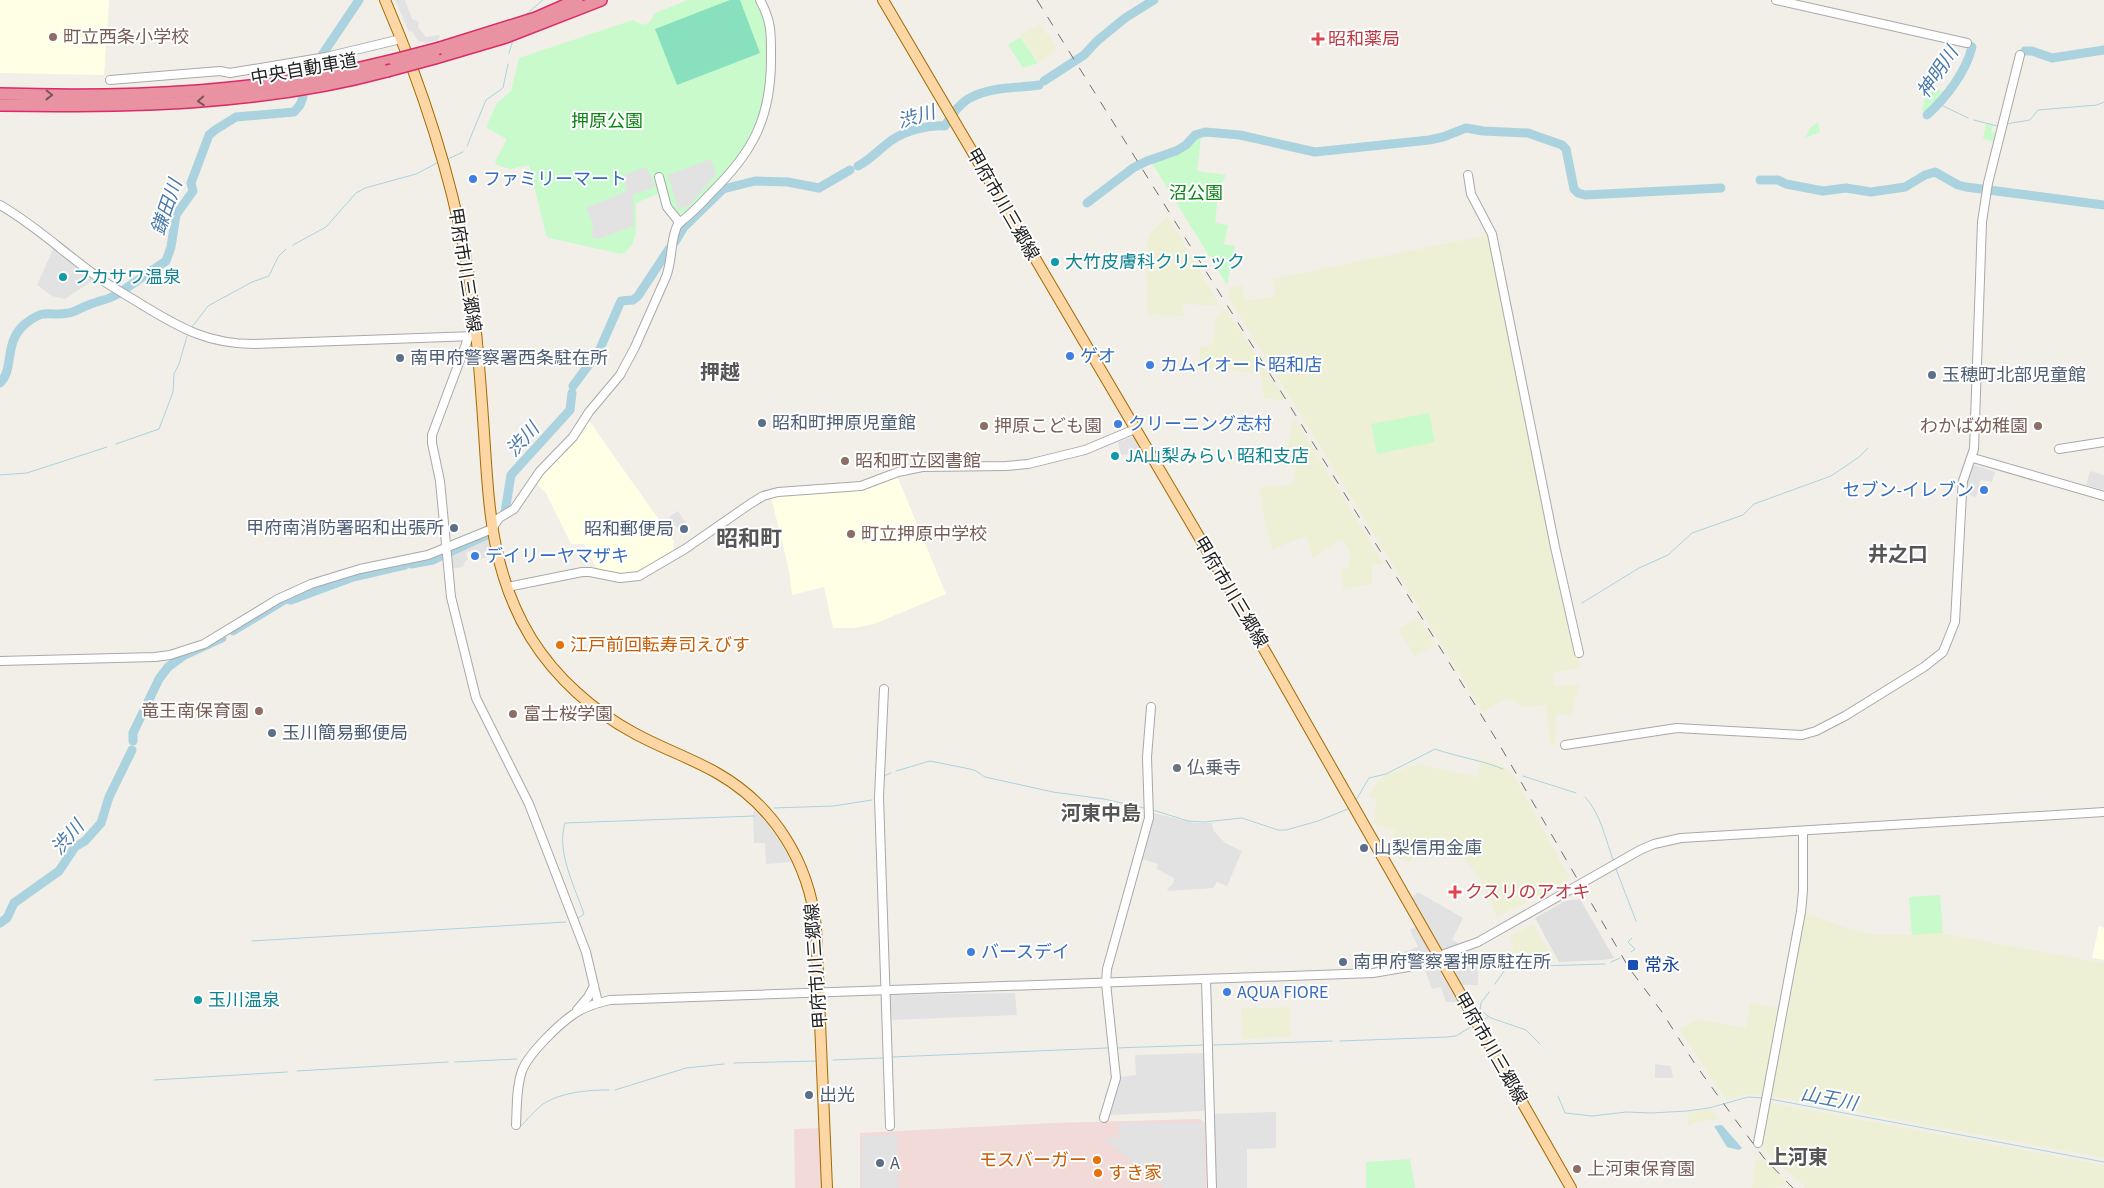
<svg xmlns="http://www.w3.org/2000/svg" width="2104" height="1188" font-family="'Source Sans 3','Noto Sans JP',sans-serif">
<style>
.residential{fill:#e0dfdf}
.commercial{fill:#f2dad9}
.education{fill:#ffffe5}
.farmland{fill:#eef0d5}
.park{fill:#c8facc}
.pitch{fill:#88e0be}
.parking{fill:#e2e2e2}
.water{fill:#aad3df}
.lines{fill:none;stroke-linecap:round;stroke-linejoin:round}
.stream{stroke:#aad3df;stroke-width:1}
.river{stroke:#aad3df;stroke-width:9}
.minor-casing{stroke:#a9a9a9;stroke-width:10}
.major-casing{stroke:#a06b00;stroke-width:12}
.highway-casing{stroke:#dc2a67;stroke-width:14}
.minor{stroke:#fff;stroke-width:8}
.major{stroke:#fcd6a4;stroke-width:10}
.highway{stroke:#e892a2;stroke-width:11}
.rail{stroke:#707070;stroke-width:1;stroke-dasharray:10 10;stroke-linecap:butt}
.minor-bridge-casing{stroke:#a9a9a9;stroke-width:10;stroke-linecap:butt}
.highway-bridge-casing{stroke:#dc2a67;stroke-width:14;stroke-linecap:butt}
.minor-bridge{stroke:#fff;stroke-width:8}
.highway-bridge{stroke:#e892a2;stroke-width:11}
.oneway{stroke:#7b545c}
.education-dot{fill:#8d6e63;stroke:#fff;stroke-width:2}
.health-dot{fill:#e0444e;stroke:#fff;stroke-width:2}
.shop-dot{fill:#3f7fe0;stroke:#fff;stroke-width:2}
.culture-dot{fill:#0f9aa8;stroke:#fff;stroke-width:2}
.service-dot{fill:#5c6f8a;stroke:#fff;stroke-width:2}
.food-dot{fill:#e8710a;stroke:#fff;stroke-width:2}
.worship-dot{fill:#6b7280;stroke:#fff;stroke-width:2}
.transit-dot{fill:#1a4fb4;stroke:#fff;stroke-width:2}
.labels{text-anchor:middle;stroke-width:4;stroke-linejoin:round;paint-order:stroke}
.education-label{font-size:18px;fill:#785e54;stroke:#fff;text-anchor:start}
.health-label{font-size:18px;fill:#be3a42;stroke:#fff;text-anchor:start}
.street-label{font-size:18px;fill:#222;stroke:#fff}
.park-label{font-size:18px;fill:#0c8416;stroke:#fff}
.shop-label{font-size:18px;fill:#366cbe;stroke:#fff;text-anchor:start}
.culture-label{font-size:18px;fill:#0d838f;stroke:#fff;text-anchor:start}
.service-label{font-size:18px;fill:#4e5e75;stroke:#fff;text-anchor:start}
.food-label{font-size:18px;fill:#c56008;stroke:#fff;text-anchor:start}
.worship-label{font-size:18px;fill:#5b616d;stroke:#fff;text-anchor:start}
.transit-label{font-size:18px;fill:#164399;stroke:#fff;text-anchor:start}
.water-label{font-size:19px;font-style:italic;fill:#4a7aab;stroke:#fff}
.quarter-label{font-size:20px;font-weight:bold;fill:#555;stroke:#fff}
.district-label{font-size:22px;font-weight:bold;fill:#555;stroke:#fff}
</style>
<rect width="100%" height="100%" fill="#f2efe9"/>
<!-- residential -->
<path class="residential" d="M1580,899L1614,958L1603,960L1559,962L1535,918L1565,901Z"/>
<!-- commercial -->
<g class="commercial">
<path d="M1200,1119L1205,1123L1206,1188H860V1133L1052,1123Z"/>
<path d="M825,1128L827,1188H795L794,1129Z"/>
</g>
<!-- education -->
<g class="education">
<path d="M0,0H109L104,75L0,73Z"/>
<path d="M590,422L674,541L673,551L631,574L621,576L598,571L584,544H571L546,493L533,480L584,423Z"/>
<path d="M897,476L946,594L874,624L855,628H833L824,587L792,595L789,570L771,497L861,489Z"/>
<path d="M2099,926L2104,928V960L2092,958Z"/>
</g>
<!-- farmland -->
<g class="farmland">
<path d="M1040,24L1056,47L1055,51L1039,62L1020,36Z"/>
<path d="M1168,216L1220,306L1183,304L1184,316L1147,315L1146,252L1149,235Z"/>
<path d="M1492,234L1579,653L1580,668L1552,673L1555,686L1579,685L1572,715L1557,714L1555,745H1550L1546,705L1523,707L1507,698L1483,712L1231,302L1228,295L1230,287L1242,285L1245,301L1275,296L1272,279Z"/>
<path d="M1226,309L1286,401L1264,398L1260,374L1199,366L1200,347L1213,344L1215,318Z"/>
<path d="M1292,421H1296L1384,564L1372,565V584L1343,589L1341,570L1349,566V551L1342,539L1313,558L1306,536L1272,550L1262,509L1260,488L1292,484L1296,467L1285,465Z"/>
<path d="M1418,618L1436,644L1415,656L1398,629Z"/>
<path d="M1481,759L1507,768L1517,781L1570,879L1497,917L1479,878L1458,850L1447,857L1424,839L1410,862L1391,855L1390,851L1395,830L1374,824L1376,799L1368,797L1377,782L1385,775L1418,764L1478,777Z"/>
<path d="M1801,912L1862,933L1877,935H1912L1939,933L2104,963V1158L1757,1094L1737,1096L1726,1100L1679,1029L1698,1019L1746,1028L1750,1003L1783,1009Z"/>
<path d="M1533,924L1555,962L1516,965L1510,936Z"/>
<path d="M1290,1007L1291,1037L1242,1039L1241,1008Z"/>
<path d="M1766,1102L2104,1165V1188H1804V1185L1787,1172L1758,1143Z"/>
<path d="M1711,1109L1718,1119L1693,1123L1689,1127L1687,1113Z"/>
<path d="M1763,1159L1789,1184L1775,1188H1752L1755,1161Z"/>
</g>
<!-- park -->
<g class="park">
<path d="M688,0H754C768,21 767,34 767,59C767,73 767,87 765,101C756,148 718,181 687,213L674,214L670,209L665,191L636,203C636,219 640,247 621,254L549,238L546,235L529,165L510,169L497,165L495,162L507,139L488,129L487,125L497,103L511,91L519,58L633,20L643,25L650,22L655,13Z"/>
<path d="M1020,37L1038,63L1023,68L1008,45Z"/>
<path d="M1927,88L1947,92L1927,113L1922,111Z"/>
<path d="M1818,122L1820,132L1805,138L1810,128Z"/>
<path d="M1986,124L1993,125L1991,132L1998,134L1995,142L1983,139Z"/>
<path d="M1201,138L1197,171L1226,175L1219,188L1215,223L1228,225L1224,244L1235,246L1227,285L1152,163L1176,156L1196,139Z"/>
<path d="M1429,413L1435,442L1377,454L1371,424Z"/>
<path d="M1940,895L1943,933L1912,935L1909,897Z"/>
<path d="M1410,1159L1415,1188H1366V1162Z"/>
</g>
<!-- pitch -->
<path class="pitch" d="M730,0H740L760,53L677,85L655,29Z"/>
<!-- parking -->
<g class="parking">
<path d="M395,0H405L412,19L419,22L418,27L426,37L440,35L438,40L427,43L418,41L412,31L409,32Z"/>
<path d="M711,159L716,174L689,206L678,209L668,175Z"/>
<path d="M645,167L650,173L655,187L633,195L634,226L598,239L592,237L593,225L586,208L627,191L622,176Z"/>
<path d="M54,247L93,280L65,299L52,296L37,285Z"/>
<path d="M1135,436L1150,460L1139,463L1136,453L1121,455L1118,442Z"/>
<path d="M1974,465L1995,472L1992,482L1981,480L1976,497L1963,493L1967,472Z"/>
<path d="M2090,471L2104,475V490L2086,485Z"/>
<path d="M678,511L686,523L678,529L669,517Z"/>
<path d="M488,537L492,556L480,559L478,550L466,552L468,560L465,561L463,567L451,569L449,554Z"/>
<path d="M753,811H755L767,824L781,843L791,862L766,864L765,843H754Z"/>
<path d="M1153,813L1195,823H1212L1213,830L1225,843L1242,851L1227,886L1217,882L1213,888L1169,891L1167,889L1173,884L1174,878L1157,869L1158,864L1142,859L1151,830Z"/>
<path d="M1418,892L1463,918L1452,940L1461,944L1444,951L1438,949L1408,902Z"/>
<path d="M1416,927L1428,949L1425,958L1409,964L1404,952L1418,947L1410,930Z"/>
<path d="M1475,954L1478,958V985H1458L1452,975L1464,965V955Z"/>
<path d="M1424,967L1438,968L1458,1002H1446L1441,987L1432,989Z"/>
<path d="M1015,993L1017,1015L892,1020L890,995Z"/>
<path d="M1204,1053L1206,1108L1204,1111L1110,1115L1121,1077L1136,1075L1135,1055Z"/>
<path d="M1655,1064L1671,1066L1673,1078H1655Z"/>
<path d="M1276,1112V1148L1247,1149V1188H1212L1211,1114Z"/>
<path d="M1119,1123H1204V1188H1164L1103,1138H1118Z"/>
<path d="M897,1134L898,1188H862V1137Z"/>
</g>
<!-- water -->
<path class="water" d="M1722,1125L1742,1148L1739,1150L1727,1147L1714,1126Z"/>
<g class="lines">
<!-- stream -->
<g class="stream">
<path d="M524,16L543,0"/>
<path d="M509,53L513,40"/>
<path d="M1939,104L1968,118"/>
<path d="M1974,120L1997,126"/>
<path d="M2006,124L2030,120L2038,110L2097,105L2104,102"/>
<path d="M467,146L486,100L503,88L508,64"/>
<path d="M448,159L463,152"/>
<path d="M293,245L326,227L356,193L365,188L416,174L439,162"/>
<path d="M192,327L208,306L252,282L269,276L278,257L286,249"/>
<path d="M116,444L159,429L173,392L174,374L179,364L187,336"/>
<path d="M0,475L27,473L107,447"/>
<path d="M1582,603L1639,568L1668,555L1692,533L1743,515L1754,504L1831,476L1859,457L1868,448"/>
<path d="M896,771L930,761L970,769L976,771L985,777L1053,792L1104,799L1144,808"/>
<path d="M884,776L891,773"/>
<path d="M1523,776L1576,793"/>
<path d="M1585,797C1601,813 1606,842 1614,862"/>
<path d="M1356,800L1369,778L1386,774L1435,749C1458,757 1481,760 1503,769"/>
<path d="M774,808L833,806L872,800"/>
<path d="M1153,810L1188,821L1204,822L1242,818L1278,830H1286L1318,821L1348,809"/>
<path d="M1616,869L1636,921"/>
<path d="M577,919L584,914C575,887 556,852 565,823L754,816"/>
<path d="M252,941L566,922"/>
<path d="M1631,952L1635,949L1628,942L1632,938"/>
<path d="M1611,962L1620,958"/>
<path d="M1495,984L1507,967L1605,964"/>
<path d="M1489,992L1481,1003L1480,1010L1491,1018L1526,1030L1540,1044"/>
<path d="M1481,1022L1488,1017"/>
<path d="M1340,1041L1448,1037L1456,1036L1474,1025"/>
<path d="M1213,1045L1332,1041"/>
<path d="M1115,1048L1204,1045"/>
<path d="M892,1057L1108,1048"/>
<path d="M833,1060L883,1058"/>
<path d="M455,1062L517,1059"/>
<path d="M734,1063L818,1061"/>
<path d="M297,1071L448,1062"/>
<path d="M154,1080L287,1072"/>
<path d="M615,1090L686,1068L724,1064"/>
<path d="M1558,1096L1565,1113L1592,1116L1626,1112L1651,1113L1687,1111L1709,1108L1748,1097L1764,1098"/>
<path d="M1770,1099L2104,1162"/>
<path d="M520,1127C527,1120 535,1110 543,1104C562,1092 587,1090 609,1090"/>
</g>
<!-- river -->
<g class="river">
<path d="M2025,51H2032L2052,58L2104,50"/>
<path d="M312,70L359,0"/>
<path d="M1044,81L1084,55L1097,41L1125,18L1154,0"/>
<path d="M1927,115C1946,98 1966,72 1972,47"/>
<path d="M858,166C872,159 880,148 892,140C907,130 928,125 945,126C950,116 962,101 972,97C991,87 1018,88 1039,85"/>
<path d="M1760,180H1778L1786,184L1823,191L1846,188L1871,192L1905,187L1925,175L1935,172L1958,185L1966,187L2104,205"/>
<path d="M1087,203L1133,168L1147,161L1176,151L1186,145L1195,135L1205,132L1240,135L1315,152L1429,140L1443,137L1466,128L1483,131L1528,133L1562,145L1566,149L1574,189L1578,193L1585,195L1721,188"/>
<path d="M675,242L684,227L723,189L755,181L788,182L819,188L850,170"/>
<path d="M125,289L166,261L171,247L176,215L193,191L191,183L209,135L215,130L236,117L294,112L300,105L303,97"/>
<path d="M0,383C15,368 3,343 25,324C47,307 46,317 68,313C75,312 80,308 86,306C97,301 108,300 118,294"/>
<path d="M573,386L599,351L621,301L633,300L638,296L669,249"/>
<path d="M505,512L511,475L570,410L572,393"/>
<path d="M450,552L489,534"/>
<path d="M411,564L433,560L443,555"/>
<path d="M233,631L286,599L291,600L353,577L405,565"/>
<path d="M133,741V733L159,679L168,667L183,656L222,638"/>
<path d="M0,923L7,918L14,903L59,871L75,847L85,841L101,823L109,797L132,750"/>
</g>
<!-- minor casing -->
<g class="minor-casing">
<g id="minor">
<path d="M1776,0L1967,43"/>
<path d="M110,80L220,71L230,73L326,57L401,39"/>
<path d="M1468,175L1471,194L1492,234L1555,547L1579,653"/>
<path d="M659,177L667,207L680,223"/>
<path d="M0,205C37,226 67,256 102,280C115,289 130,297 144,306C182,329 209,344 254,344L474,336"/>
<path d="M469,336L432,435V443L440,481L451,597L476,698L529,804L586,952L598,1003"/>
<path d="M2059,449L2104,442"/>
<path d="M1973,458L2104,496"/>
<path d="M507,587L582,572H590L620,578L639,576L685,549L750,504L763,496L778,492L861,486L898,472L922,467L1006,466L1028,464L1085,450L1135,429"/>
<path d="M0,661L155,657L170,655L204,644L278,599L311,584L360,569L428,555L492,529L499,518L514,509L540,471L573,437L589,412L620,375L635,347L666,277C673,259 670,238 678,224C690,215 701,204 711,193C753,152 771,118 771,59C771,34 772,22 760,0"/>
<path d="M884,689L879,797L890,1126"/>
<path d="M1565,745L1677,728L1802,735L1816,731L1845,716L1924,667L1943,652L1955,622L1962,493L1963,481L1974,449L1982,222L1988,183L2020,55"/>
<path d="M1681,838L2104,812"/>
<path d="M1206,979L1212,1188"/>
<path d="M577,1010L588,997L594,986"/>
<path d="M1104,1118L1116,1078L1106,983L1107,969L1149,818L1147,757L1151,707"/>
<path d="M516,1125C517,1108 516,1088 522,1071C528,1054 559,1024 574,1014C584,1007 597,1003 610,1000L1373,973L1408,967L1478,942"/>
<path d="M1758,1143L1801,912L1803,891V831"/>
</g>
</g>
<!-- major casing -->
<g class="major-casing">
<g id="major">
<path d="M385,0C426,96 458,194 472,297C478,342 481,388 484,433C489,507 491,572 531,638C556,678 593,711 634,733C661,748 691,758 717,773C775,806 809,863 816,927L827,1188"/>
<path d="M883,0L1228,586L1571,1188"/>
</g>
</g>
<!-- highway casing -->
<g class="highway-casing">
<g id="highway">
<path d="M440,48L536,18L577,0"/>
<path d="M435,58L506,37L601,0"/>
<path d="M0,94C133,98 265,93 394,60"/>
<path d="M0,105C129,107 262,105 387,71"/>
</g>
</g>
<!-- minor -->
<use href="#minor" class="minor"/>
<!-- major -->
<use href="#major" class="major"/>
<!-- highway -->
<use href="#highway" class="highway"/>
<!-- rail -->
<path class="rail" d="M1037,0L1417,610L1499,744L1629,968L1662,1012L1695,1064L1734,1118L1764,1158L1793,1188"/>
<!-- minor-bridge casing -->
<g class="minor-bridge-casing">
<path id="minor-bridge" d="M1478,942L1640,850L1654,844L1681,838"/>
</g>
<!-- highway-bridge casing -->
<g class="highway-bridge-casing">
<g id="highway-bridge">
<path d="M394,60L440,48"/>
<path d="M387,71L435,58"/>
</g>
</g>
<!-- minor-bridge -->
<use href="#minor-bridge" class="minor-bridge"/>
<!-- highway-bridge -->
<use href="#highway-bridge" class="highway-bridge"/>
</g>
<!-- one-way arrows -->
<defs><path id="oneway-chevron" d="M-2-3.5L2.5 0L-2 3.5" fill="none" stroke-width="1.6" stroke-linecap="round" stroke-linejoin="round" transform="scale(1.25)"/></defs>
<g class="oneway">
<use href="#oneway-chevron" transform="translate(49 95) rotate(1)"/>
<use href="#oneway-chevron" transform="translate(201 101) rotate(176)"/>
</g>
<!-- markers -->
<g class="education-dot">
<circle cx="53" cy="37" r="5"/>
<circle cx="984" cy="426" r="5"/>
<circle cx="2038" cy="426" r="5"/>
<circle cx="845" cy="461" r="5"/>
<circle cx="851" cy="534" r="5"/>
<circle cx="259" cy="711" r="5"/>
<circle cx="513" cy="714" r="5"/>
<circle cx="1577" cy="1169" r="5"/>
</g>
<g class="health-dot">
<path d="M1315.5 31.5h5v5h5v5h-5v5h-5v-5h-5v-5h5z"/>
<path d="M1452.5 884.5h5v5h5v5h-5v5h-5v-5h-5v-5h5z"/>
</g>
<g class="shop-dot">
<circle cx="473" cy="179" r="5"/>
<circle cx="1070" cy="356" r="5"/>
<circle cx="1150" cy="365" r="5"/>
<circle cx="1118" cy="424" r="5"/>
<circle cx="1984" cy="490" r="5"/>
<circle cx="475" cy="556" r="5"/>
<circle cx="971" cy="952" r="5"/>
<circle cx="1227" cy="992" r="5"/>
</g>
<g class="culture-dot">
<circle cx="1055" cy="262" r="5"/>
<circle cx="63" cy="277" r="5"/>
<circle cx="1115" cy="456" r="5"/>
<circle cx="198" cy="1000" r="5"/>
</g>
<g class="service-dot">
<circle cx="400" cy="358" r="5"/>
<circle cx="1932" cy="375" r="5"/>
<circle cx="762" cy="423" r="5"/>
<circle cx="454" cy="528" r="5"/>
<circle cx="684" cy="529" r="5"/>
<circle cx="272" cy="733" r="5"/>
<circle cx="1364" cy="848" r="5"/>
<circle cx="1343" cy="962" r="5"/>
<circle cx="809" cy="1095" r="5"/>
<circle cx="880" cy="1163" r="5"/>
</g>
<g class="food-dot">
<circle cx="560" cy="645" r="5"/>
<circle cx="1097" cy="1160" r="5"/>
<circle cx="1098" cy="1173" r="5"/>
</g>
<circle class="worship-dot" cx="1177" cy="768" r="5"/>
<rect class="transit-dot" x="1627" y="959" width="12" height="12" rx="2.5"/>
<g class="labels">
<!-- education labels -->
<g class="education-label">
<text x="63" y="43">町立西条小学校</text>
<text x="994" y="432">押原こども園</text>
<text x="2028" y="432" text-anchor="end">わかば幼稚園</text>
<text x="855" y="467">昭和町立図書館</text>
<text x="861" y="540">町立押原中学校</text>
<text x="249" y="717" text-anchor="end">竜王南保育園</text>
<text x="523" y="720">富士桜学園</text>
<text x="1587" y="1175">上河東保育園</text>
</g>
<!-- health labels -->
<g class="health-label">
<text x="1328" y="45">昭和薬局</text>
<text x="1465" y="898">クスリのアオキ</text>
</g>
<!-- street labels -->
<g class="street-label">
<text transform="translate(304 69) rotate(-10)" y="6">中央自動車道</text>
<text transform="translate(1003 204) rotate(60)" y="6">甲府市川三郷線</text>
<text transform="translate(465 270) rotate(81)" y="6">甲府市川三郷線</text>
<text transform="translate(1231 592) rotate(59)" y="6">甲府市川三郷線</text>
<text transform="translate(816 966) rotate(-94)" y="6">甲府市川三郷線</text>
<text transform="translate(1491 1048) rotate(60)" y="6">甲府市川三郷線</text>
</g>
<!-- park labels -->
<g class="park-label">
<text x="607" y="127">押原公園</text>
<text x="1196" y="199">沼公園</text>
</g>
<!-- shop labels -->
<g class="shop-label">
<text x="483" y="185">ファミリーマート</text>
<text x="1080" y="362">ゲオ</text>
<text x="1160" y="371">カムイオート昭和店</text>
<text x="1128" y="430">クリーニング志村</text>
<text x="1974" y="496" text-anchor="end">セブン-イレブン</text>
<text x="485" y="562">デイリーヤマザキ</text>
<text x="981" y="958">バースデイ</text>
<text x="1237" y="998">AQUA FIORE</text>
</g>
<!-- culture labels -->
<g class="culture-label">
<text x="1065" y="268">大竹皮膚科クリニック</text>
<text x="73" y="283">フカサワ温泉</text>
<text x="1125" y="462">JA山梨みらい 昭和支店</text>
<text x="208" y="1006">玉川温泉</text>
</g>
<!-- service labels -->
<g class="service-label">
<text x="410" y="364">南甲府警察署西条駐在所</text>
<text x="1942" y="381">玉穂町北部児童館</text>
<text x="772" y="429">昭和町押原児童館</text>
<text x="444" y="534" text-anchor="end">甲府南消防署昭和出張所</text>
<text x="674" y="535" text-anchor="end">昭和郵便局</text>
<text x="282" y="739">玉川簡易郵便局</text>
<text x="1374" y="854">山梨信用金庫</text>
<text x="1353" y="968">南甲府警察署押原駐在所</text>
<text x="819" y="1101">出光</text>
<text x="890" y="1169">A</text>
</g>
<!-- food labels -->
<g class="food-label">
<text x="570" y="651">江戸前回転寿司えびす</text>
<text x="1087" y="1166" text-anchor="end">モスバーガー</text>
<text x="1108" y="1179">すき家</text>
</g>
<!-- worship labels -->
<g class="worship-label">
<text x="1187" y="774">仏乗寺</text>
</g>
<!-- transit labels -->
<g class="transit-label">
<text x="1644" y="971">常永</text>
</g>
<!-- water labels -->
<g class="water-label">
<text transform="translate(1937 72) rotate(-56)" y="7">神明川</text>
<text transform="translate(916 116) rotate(-16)" y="7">渋川</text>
<text transform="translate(166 207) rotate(-71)" y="7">鎌田川</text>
<text transform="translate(522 439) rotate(-48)" y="7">渋川</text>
<text transform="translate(67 837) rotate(-49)" y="7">渋川</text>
<text transform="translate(1829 1098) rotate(11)" y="7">山王川</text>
</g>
<!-- quarter labels -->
<g class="quarter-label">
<text x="720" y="379">押越</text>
<text x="1898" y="561">井之口</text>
<text x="1101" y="820">河東中島</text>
<text x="1798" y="1164">上河東</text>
</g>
<!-- district labels -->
<g class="district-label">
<text x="749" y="546">昭和町</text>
</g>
</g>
</svg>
